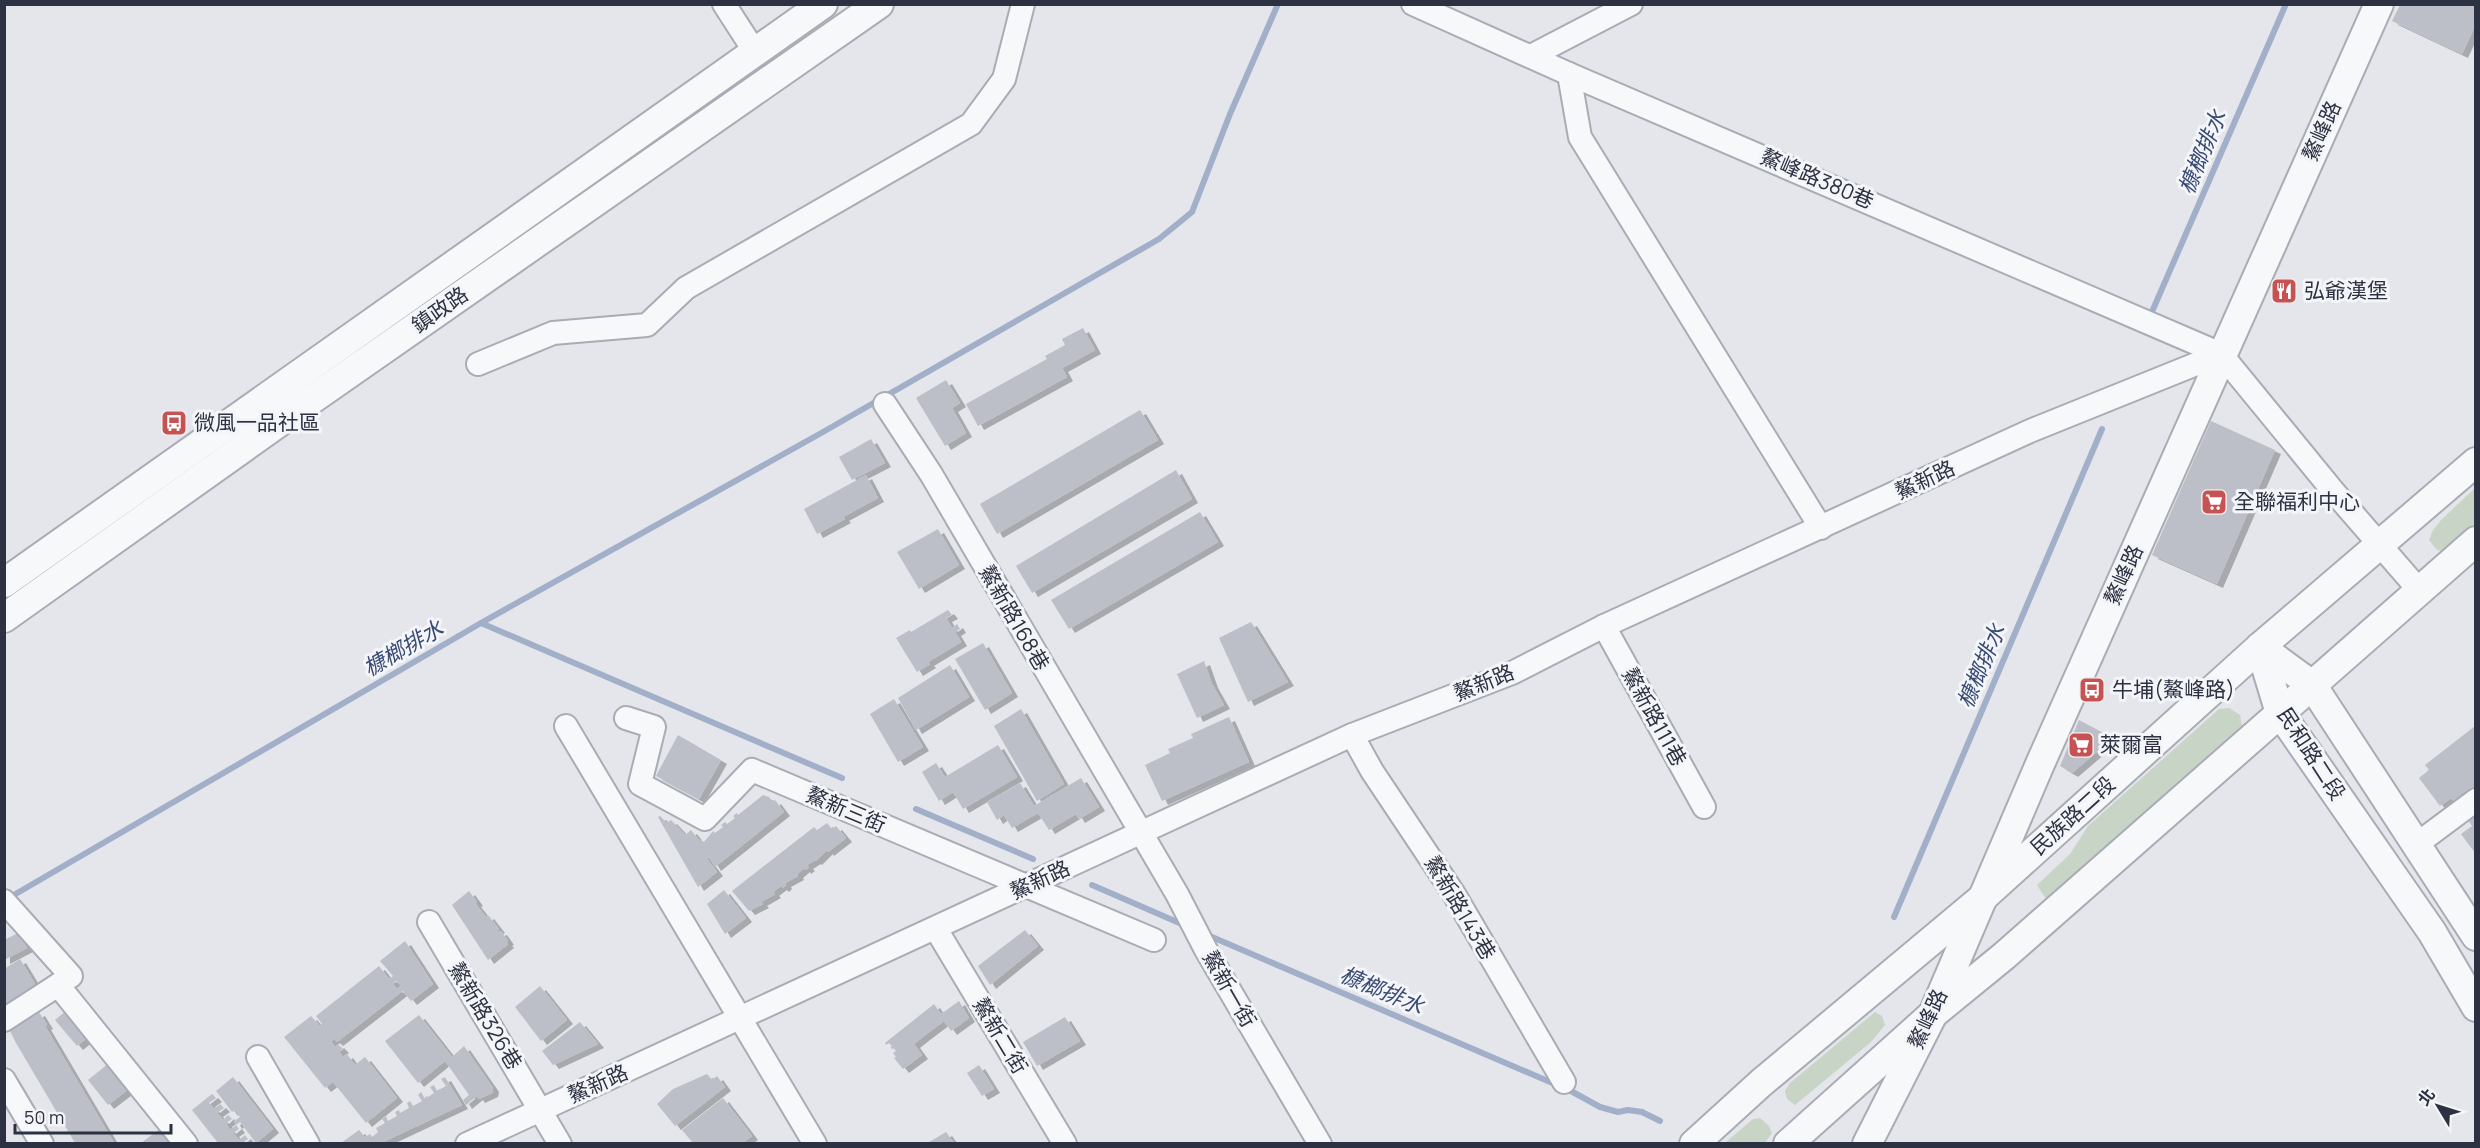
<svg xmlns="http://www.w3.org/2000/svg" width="2480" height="1148" font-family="Manrope,'Noto Sans TC',sans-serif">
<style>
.green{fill:#c8d5c6}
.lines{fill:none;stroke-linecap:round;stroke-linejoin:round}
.stream{stroke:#a2afc9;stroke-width:6}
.building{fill:#bcbfc8;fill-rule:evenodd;filter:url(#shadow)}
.minor-casing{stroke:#a9acb5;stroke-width:26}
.tertiary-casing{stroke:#a9acb5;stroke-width:32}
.minor{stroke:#f7f8fa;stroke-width:22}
.tertiary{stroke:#f7f8fa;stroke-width:28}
.labels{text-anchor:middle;stroke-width:6;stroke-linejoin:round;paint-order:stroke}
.street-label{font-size:21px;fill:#2d3243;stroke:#f4f5f8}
.poi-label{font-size:21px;fill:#2d3243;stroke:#f4f5f8;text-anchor:start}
.water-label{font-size:22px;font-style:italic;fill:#394b75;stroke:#f4f5f8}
</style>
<defs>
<filter id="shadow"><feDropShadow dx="6" dy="4" stdDeviation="0" flood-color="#0004"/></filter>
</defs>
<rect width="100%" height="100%" fill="#e4e6eb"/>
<!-- green -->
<g class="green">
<path d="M2475,488V523L2443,551L2437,550L2429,540L2433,530L2441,520Z"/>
<path d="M2229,708L2240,715L2242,727L2237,735L2046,899L2037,885L2070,854L2088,826L2219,709Z"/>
<path d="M1875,1012L1882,1016L1885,1025L1871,1042L1795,1105L1787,1099L1785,1091L1790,1083Z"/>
<path d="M1760,1118L1769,1126L1772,1133L1765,1143H1725L1753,1119Z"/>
</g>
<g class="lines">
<!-- stream -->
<g class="stream">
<path d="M2151,314L2286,4"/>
<path d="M481,623L823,432L1159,239L1192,212L1230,114L1278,4"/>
<path d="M916,809L1033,859"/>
<path d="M1092,885L1184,925"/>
<path d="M7,899L481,623L842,778"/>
<path d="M1894,917L2102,429"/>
<path d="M1205,934L1571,1091L1600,1107L1618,1112L1628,1110L1642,1112L1660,1121"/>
</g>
</g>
<!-- building -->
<g class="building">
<path d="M2400,5H2475V26L2462,54L2392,21Z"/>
<path d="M1083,328L1095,350L1062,368L1067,377L978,426L966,404L1047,359L1045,356L1065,345L1062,339Z"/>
<path d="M946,380L960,403L952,408L966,433L945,446L916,398Z"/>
<path d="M1140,410L1158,440L997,534L980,504Z"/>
<path d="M2211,421L2275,450L2217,584L2152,555Z"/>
<path d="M871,439L885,463L852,480L839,457Z"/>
<path d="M1176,470L1192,499L1032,593L1016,566Z"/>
<path d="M866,475L878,498L843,517L845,519L817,534L804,509Z"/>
<path d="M1200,512L1218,542L1069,629L1051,600Z"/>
<path d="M938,529L959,565L919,589L897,552Z"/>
<path d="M948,610L952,615L946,618L952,628L957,624L960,629L955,632L961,642L928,662L930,664L917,672L896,638L910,630L911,632Z"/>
<path d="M1251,622L1288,682L1248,702L1219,638Z"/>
<path d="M983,643L1012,693L985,710L955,659Z"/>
<path d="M1204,661L1212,684L1224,705L1197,718L1177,674Z"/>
<path d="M950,665L969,697L916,730L898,698Z"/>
<path d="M894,699L923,747L898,762L870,714Z"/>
<path d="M1021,709L1064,784L1037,801L994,726Z"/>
<path d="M1229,717L1249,762L1162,801L1145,765L1170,753L1168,749L1193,738L1191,734Z"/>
<path d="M2079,720L2113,738L2072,773L2060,766Z"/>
<path d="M2475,726V789L2456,804L2451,798L2440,806L2419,778L2429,770L2425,765Z"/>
<path d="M678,735L721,760L699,799L656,776Z"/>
<path d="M998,745L1017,777L963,809L953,792L939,801L922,772L936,763L945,777Z"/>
<path d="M1081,778L1099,807L1079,819L1076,814L1049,830L1038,813L1012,828L1004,815L997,820L987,802L1020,783L1034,806Z"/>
<path d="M763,795L769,797L773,802L775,800L784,812L715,867L709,857L707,859L717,872L698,887L658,817L660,816L667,823L671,820L685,835L691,830L698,839L704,842L713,831L715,833L723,827L721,825L725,822L727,824L735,818L733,816L737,813L738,815Z"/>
<path d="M2475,814V853L2461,834L2472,826L2468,820Z"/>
<path d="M827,823L832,829L836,826L846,838L828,852L827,850L816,861L815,860L807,865L809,867L805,870L804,868L797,874L798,876L785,883L786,885L783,888L781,886L773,892L775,894L761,902L763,904L749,911L732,891L814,827L817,830Z"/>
<path d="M724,890L746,918L725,934L707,904Z"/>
<path d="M469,891L477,902L475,903L486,917L488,915L499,929L497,930L498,932L501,931L508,941L506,942L508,944L488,960L452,905Z"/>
<path d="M1025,930L1038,946L990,985L978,966Z"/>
<path d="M18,933L27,948L4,960V940Z"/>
<path d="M405,941L433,984L411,1001L403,991L400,993L337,1042L334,1039L331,1042L335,1047L338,1044L343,1049L339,1052L343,1057L347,1054L355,1065L365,1057L397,1098L366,1123L333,1082L325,1088L284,1037L311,1016L320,1026L322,1024L316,1016L379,966L389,979L393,976L380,961ZM396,981L401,986L397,989L393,984Z"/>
<path d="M20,959L35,984L4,1005V969Z"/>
<path d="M540,986L567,1020L541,1041L515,1007Z"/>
<path d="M959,1001L969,1018L951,1031L944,1021L924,1036L914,1044L922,1055L903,1069L894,1058L896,1057L893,1053L896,1051L889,1043L886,1045L885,1043L934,1004L941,1014Z"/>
<path d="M67,1010L88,1037L77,1046L55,1020Z"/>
<path d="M39,1012L47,1025L45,1026L114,1143H75L16,1043L9,1029Z"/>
<path d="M419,1015L452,1057L464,1046L493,1088L492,1093L479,1099L477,1096L466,1105L463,1100L469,1095L445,1061L418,1083L385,1041Z"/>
<path d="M1065,1017L1080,1041L1037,1066L1023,1042Z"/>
<path d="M580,1022L598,1044L553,1065L542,1051Z"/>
<path d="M109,1063L130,1088L108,1105L88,1080Z"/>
<path d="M979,1065L994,1089L982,1096L967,1073Z"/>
<path d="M707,1074L712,1080L717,1076L725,1087L675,1126L657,1104L673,1089Z"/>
<path d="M233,1077L273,1129L256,1143L240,1122L236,1125L234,1121L240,1117L235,1110L232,1112L216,1091Z"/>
<path d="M445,1077L462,1105L381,1143H341L359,1130L365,1137L370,1134L372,1137L378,1132L376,1128L385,1123L382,1119L386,1116L388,1121L397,1116L395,1112L399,1110L400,1113L409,1108L407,1103L410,1101L413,1106L422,1101L418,1095L421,1092L425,1099L434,1093L430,1087L434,1085L437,1091L446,1086L441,1079Z"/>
<path d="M212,1094L216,1098L209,1103L214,1109L220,1104L224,1108L217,1113L223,1120L228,1115L232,1119L226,1123L230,1130L236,1125L239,1129L233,1133L239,1140L245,1135L248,1139L242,1143H218L192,1110Z"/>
<path d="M723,1098L752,1136L742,1143H693L682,1130Z"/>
<path d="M161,1128L173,1143H141Z"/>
<path d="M946,1132L954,1143H927L931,1141Z"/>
</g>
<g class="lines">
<!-- minor casing -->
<g class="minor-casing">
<g id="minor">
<path d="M724,4L755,52"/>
<path d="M1413,4L1569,74L2221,354"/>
<path d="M1531,56L1631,4"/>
<path d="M1569,74L1580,137L1821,528"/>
<path d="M478,364L553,333L647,325L686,288L971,124L1004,79L1023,4"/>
<path d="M885,404L931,474L1177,894L1206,950L1320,1144"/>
<path d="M1604,626L1704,807"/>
<path d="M626,718L654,727L640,784L705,819L752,770L1154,940"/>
<path d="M566,726L815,1144"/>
<path d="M1352,735L1372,771L1454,894L1564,1082"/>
<path d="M2417,844L2476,800"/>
<path d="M4,901L71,976L58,985L186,1144"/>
<path d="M429,922L560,1144"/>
<path d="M936,929L1065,1144"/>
<path d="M4,1020L58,985"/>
<path d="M258,1057L308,1144"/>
<path d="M4,1080L42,1144"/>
<path d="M467,1144L1352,735L1512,673L1604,626L2030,431L2221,354L2334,492L2419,590"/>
</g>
</g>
<!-- tertiary casing -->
<g class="tertiary-casing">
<g id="tertiary">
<path d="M4,583L823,4"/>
<path d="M4,618L288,416L879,4"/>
<path d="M2260,647L2280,713L2432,932L2476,1007"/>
<path d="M2260,647L2312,685L2476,936"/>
<path d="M1694,1144L1761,1083L1980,900L2260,647L2476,462"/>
<path d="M1788,1144L1933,1014L2004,956L2476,541"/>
<path d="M1867,1144L1933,1014L2040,764L2379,4"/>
</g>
</g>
<!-- minor -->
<use href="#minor" class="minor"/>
<!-- tertiary -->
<use href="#tertiary" class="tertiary"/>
</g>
<!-- icons -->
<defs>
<g id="restaurant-square" transform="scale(1.35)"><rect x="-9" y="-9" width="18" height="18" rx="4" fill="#c75253" stroke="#f4f5f8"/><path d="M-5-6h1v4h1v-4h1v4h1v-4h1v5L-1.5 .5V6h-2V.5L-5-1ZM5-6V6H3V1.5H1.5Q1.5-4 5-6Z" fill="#fff"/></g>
<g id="bus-square" transform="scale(1.35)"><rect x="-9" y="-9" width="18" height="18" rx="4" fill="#c75253" stroke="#f4f5f8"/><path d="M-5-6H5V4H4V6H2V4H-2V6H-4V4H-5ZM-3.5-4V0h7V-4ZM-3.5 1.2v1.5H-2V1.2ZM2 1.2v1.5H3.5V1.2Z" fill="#fff"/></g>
<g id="supermarket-square" transform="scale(1.35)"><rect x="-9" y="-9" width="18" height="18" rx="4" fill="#c75253" stroke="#f4f5f8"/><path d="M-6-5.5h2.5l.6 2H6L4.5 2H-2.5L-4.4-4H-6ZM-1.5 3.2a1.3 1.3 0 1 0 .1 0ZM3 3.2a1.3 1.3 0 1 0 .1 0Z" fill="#fff"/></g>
</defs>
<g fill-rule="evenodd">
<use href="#restaurant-square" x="2284" y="291"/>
<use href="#bus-square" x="174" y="423"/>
<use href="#supermarket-square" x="2214" y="502"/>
<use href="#bus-square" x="2092" y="690"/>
<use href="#supermarket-square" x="2081" y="745"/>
</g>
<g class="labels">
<!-- street labels -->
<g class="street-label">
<text transform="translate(2322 131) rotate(-66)" y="7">鰲峰路</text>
<text transform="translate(1817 179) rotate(23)" y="7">鰲峰路380巷</text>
<text transform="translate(440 310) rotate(-35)" y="7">鎮政路</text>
<text transform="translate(1925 480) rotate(-25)" y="7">鰲新路</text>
<text transform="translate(2124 575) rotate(-66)" y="7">鰲峰路</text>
<text transform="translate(1014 618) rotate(60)" y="7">鰲新路168巷</text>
<text transform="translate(1484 683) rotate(-22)" y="7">鰲新路</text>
<text transform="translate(1654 717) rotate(61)" y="7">鰲新路111巷</text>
<text transform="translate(2311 754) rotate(57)" y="7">民和路二段</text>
<text transform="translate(846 810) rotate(23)" y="7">鰲新三街</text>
<text transform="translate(2073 816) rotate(-42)" y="7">民族路二段</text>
<text transform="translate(1040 880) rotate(-25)" y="7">鰲新路</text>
<text transform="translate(1460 908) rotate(59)" y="7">鰲新路143巷</text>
<text transform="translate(1229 989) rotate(60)" y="7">鰲新一街</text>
<text transform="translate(485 1016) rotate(59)" y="7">鰲新路326巷</text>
<text transform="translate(1928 1019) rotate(-65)" y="7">鰲峰路</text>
<text transform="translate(1000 1036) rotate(59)" y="7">鰲新二街</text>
<text transform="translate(598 1084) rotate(-24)" y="7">鰲新路</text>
</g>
<!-- poi labels -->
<g class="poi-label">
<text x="2304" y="298">弘爺漢堡</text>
<text x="194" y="430">微風一品社區</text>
<text x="2234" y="509">全聯福利中心</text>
<text x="2112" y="697">牛埔(鰲峰路)</text>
<text x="2100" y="752">萊爾富</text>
</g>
<!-- water labels -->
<g class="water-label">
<text transform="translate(2202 152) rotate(-67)" y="8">槺榔排水</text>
<text transform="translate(403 648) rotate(-30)" y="8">槺榔排水</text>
<text transform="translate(1981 666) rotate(-67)" y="8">槺榔排水</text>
<text transform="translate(1382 990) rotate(23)" y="8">槺榔排水</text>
</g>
</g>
<!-- border -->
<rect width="2480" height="1148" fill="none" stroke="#2d3243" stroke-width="12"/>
<!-- north arrow -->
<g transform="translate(2438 1106) rotate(308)" stroke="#f4f5f8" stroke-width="4.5" paint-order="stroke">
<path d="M0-4.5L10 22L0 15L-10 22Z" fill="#2d3243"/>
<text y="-9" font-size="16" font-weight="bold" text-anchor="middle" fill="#2d3243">北</text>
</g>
<!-- scale -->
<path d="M15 1124v9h156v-9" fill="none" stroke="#2d3243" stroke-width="3"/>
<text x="24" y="1124" font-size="18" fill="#2d3243" stroke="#f4f5f8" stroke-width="4.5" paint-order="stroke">50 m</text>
</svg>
